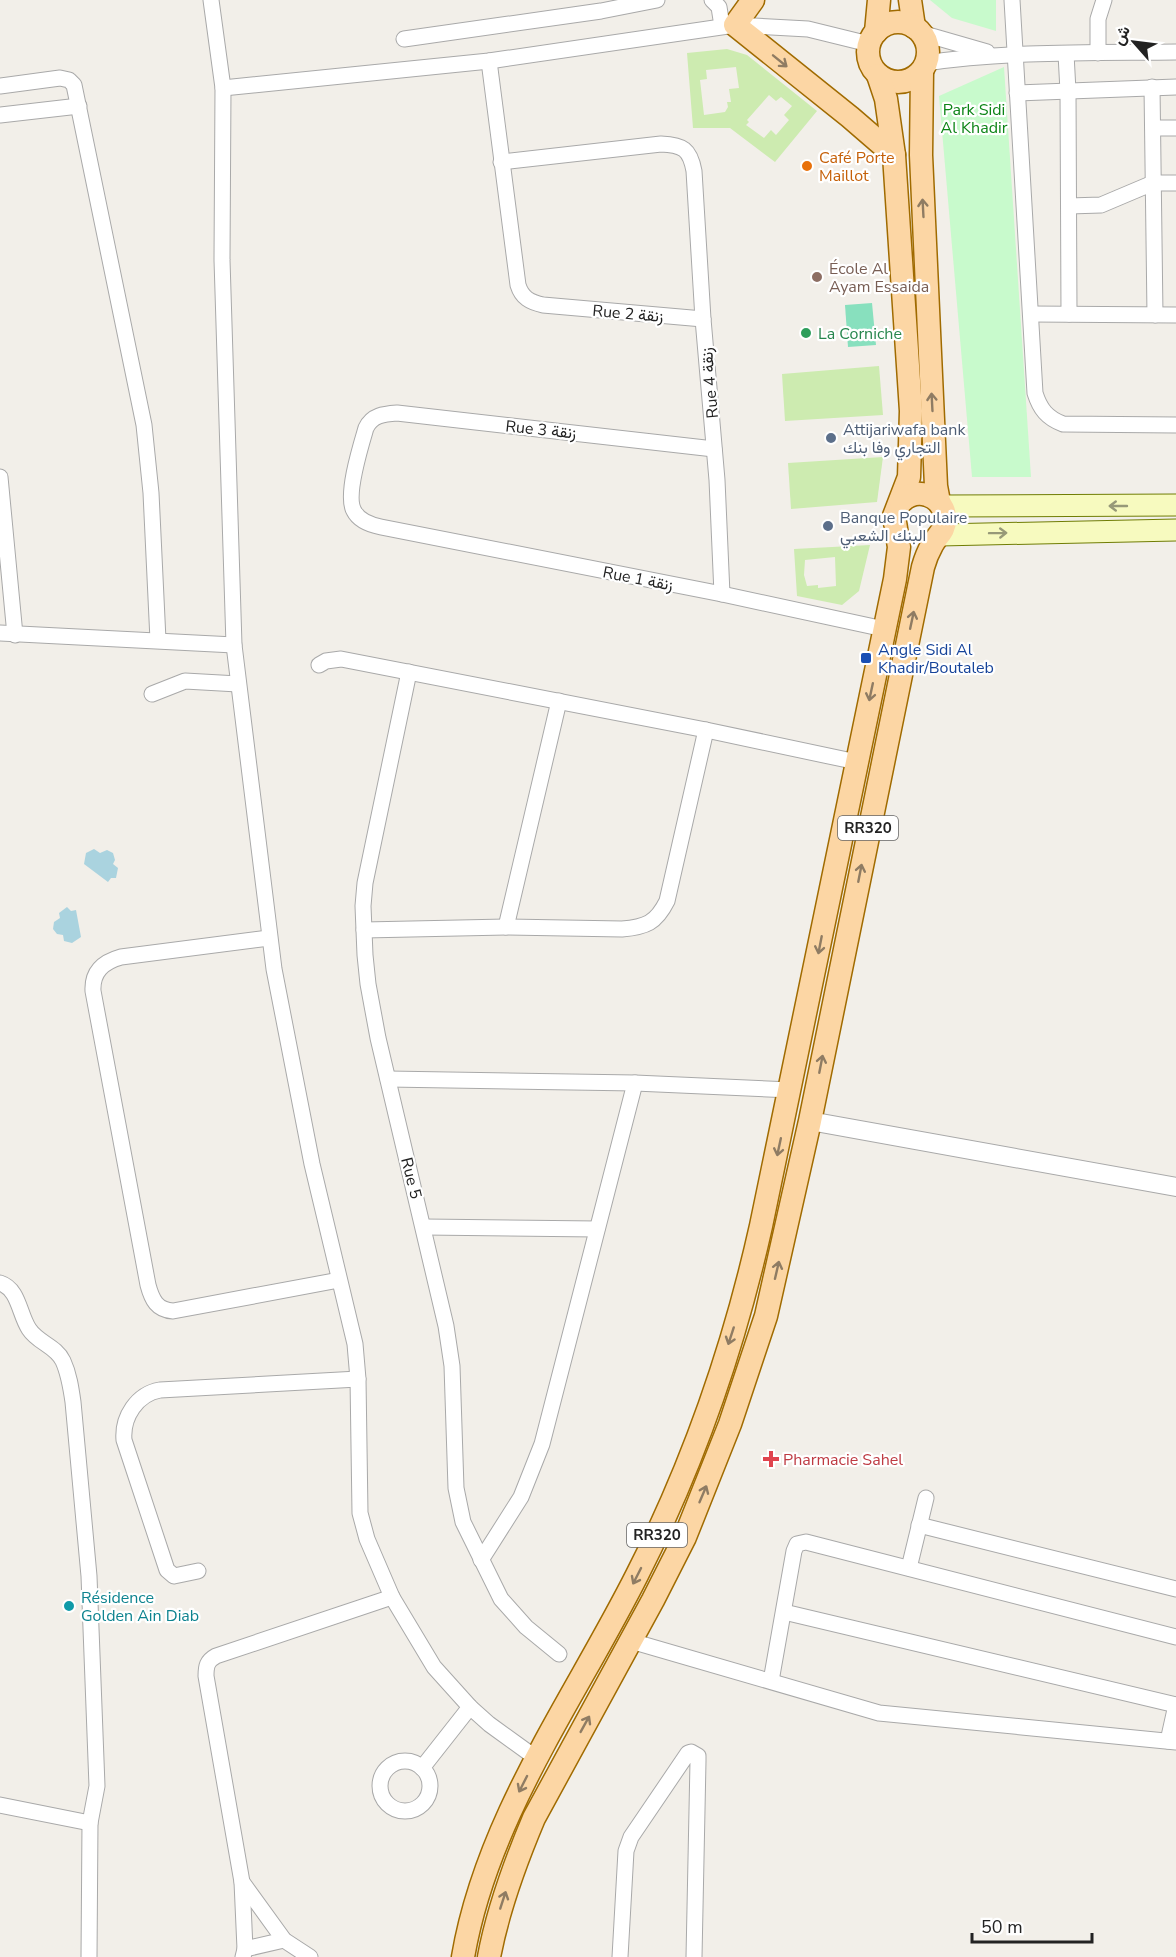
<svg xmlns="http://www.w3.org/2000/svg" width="1176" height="1957" font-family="'Nunito Sans',Vazirmatn,sans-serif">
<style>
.grass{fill:#cdebb0;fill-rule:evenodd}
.park{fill:#c8facc}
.pitch{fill:#88e0be}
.water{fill:#aad3df}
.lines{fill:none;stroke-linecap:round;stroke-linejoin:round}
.minor-casing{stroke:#a9a9a9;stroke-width:17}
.tertiary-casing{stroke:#a9a9a9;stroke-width:20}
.secondary-casing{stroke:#707d05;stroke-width:23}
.primary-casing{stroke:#a06b00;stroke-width:25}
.minor{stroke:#fff;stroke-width:15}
.tertiary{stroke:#fff;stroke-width:18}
.secondary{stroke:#f7fabf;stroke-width:21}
.primary{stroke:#fcd6a4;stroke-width:22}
.oneway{stroke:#8f7c63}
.oneway2{stroke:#979978}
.food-dot{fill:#e8710a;stroke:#fff;stroke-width:2}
.education-dot{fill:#8d6e63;stroke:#fff;stroke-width:2}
.leisure-dot{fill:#2e9e5b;stroke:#fff;stroke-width:2}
.service-dot{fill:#5c6f8a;stroke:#fff;stroke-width:2}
.transit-dot{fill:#1a4fb4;stroke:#fff;stroke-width:2}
.health-dot{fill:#e0444e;stroke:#fff;stroke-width:2}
.culture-dot{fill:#0f9aa8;stroke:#fff;stroke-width:2}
.labels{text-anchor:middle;stroke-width:4.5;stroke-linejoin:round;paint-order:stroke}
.shield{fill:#fff;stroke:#646464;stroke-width:1.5}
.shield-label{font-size:15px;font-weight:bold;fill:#222}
.park-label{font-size:16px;fill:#0c8416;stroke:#fff}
.food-label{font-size:16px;fill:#c56008;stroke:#fff;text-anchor:start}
.education-label{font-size:16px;fill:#785e54;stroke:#fff;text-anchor:start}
.street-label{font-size:16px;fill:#222;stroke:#fff}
.leisure-label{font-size:16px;fill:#27864d;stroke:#fff;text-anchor:start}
.service-label{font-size:16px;fill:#4e5e75;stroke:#fff;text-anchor:start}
.transit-label{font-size:16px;fill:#164399;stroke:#fff;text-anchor:start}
.health-label{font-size:16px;fill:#be3a42;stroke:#fff;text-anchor:start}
.culture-label{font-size:16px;fill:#0d838f;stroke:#fff;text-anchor:start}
</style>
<rect width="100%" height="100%" fill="#f2efe9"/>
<!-- grass -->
<g class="grass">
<path d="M727,49L747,55L817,111L775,162L730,128H693L687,53ZM736,67L739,88L729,89L731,102H727L728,107L725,112L704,115L700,80L707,79L706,70ZM769,95L776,101L781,97L792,106L784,115L789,120L776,135L771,130L764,138L746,125L749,122L747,120Z"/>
<path d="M879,366L883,415L785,421L782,374Z"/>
<path d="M883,457L877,502L791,509L788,463Z"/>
<path d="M870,545L859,591L842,605L797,596L794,549ZM835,557L836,586L818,588V585L807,586L804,575L805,560Z"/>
</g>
<!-- park -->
<g class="park">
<path d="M930,0H996V31L952,18Z"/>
<path d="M1004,67L1031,477H972L939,96Z"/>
</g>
<!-- pitch -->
<path class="pitch" d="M872,303L876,345L848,347L845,305Z"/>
<!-- water -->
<g class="water">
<path d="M94,849L100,853L107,850L113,853L115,860L113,864L118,868L116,878H111L108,882L84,864L86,853Z"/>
<path d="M67,907L71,911L76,910L81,937L72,943L64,941L63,935L57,934L53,929L54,922L60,918L59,913Z"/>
</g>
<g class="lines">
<!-- minor casing -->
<g class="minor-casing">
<g id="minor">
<path d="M211,0L223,88L222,260L234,645L274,969L312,1164L355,1344L358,1379L360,1513L367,1539L392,1597L434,1667L470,1707L489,1724L536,1758"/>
<path d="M712,0L719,7L722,26"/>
<path d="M1012,0L1035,393C1040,409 1047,418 1063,424L1176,425"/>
<path d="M921,33L987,52"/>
<path d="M404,39L601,11L657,0"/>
<path d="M1098,53V19L1104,0"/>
<path d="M1066,54L1068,91L1069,314"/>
<path d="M489,61L518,285C522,298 530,302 543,305L703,319"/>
<path d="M926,63C1008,51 1093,53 1176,52"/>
<path d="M0,86L60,78L69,80L74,85L144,425L151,493L158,640"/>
<path d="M1152,87L1155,315"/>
<path d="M223,88L489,61L735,25L808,29L869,44"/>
<path d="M1017,93L1176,87"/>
<path d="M0,115L79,106"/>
<path d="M1153,128H1176"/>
<path d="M501,162L661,144C683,145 690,149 694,171L703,319L717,480L722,594"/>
<path d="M1069,206L1101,205L1153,183H1176"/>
<path d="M1031,314L1176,315"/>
<path d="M714,449L397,413C384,414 372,415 366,428C361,445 345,496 354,511C359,521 371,525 381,527L722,594L884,629"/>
<path d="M0,477L15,635"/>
<path d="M0,633L234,645"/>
<path d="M319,665L326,661L341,659L706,730L857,762"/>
<path d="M409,672L365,883L363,906L365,955L368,984L378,1038L446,1326L452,1366L456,1488L463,1522L501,1599L526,1627L559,1654"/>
<path d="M152,694L185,681L238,684"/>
<path d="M506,927L559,701"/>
<path d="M364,930L506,927L622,929C646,927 656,923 667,901L706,730"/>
<path d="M269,938L121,957C103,962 92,972 93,991L148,1285C152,1300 157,1310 173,1311L339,1280"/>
<path d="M388,1079L635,1083L791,1090"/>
<path d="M424,1227L597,1229"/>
<path d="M0,1283C19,1289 19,1314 29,1329C38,1343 56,1346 63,1361C69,1374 71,1388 73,1402L89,1576L97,1786L90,1823L89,1957"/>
<path d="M919,1525L1176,1589"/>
<path d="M481,1560L521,1497L542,1444L635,1083"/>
<path d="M909,1568L926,1498"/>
<path d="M198,1571L174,1576L167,1570L124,1440C122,1417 137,1394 160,1390L358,1379"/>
<path d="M784,1612L1176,1705"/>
<path d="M631,1641L879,1713L1176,1742"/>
<path d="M771,1681L794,1551L797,1544L806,1542L1176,1637"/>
<path d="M1168,1741L1176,1705"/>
<circle cx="405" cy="1786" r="25"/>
<path d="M422,1768L470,1707"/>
<path d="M0,1805L90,1823"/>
<path d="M242,1882L284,1940L310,1957"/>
<path d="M245,1949L284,1940"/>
<path d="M243,1957L245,1949L242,1882L206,1676C206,1666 207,1661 216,1656L392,1597"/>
<path d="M620,1957L626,1851L631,1837L688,1753L691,1752L698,1756V1761L694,1957"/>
</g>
</g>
<!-- tertiary casing -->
<g class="tertiary-casing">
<path id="tertiary" d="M810,1121L1176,1187"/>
</g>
<!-- secondary casing -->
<g class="secondary-casing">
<g id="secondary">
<path d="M942,506L1176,505"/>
<path d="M940,535L1176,530"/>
</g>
</g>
<!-- primary casing -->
<g class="primary-casing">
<g id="primary">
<path d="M753,0L735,25L850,117L894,155"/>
<path d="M910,0L914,27"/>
<circle cx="898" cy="52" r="30"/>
<path d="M876,32L879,0"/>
<path d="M922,71L921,155L936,486L939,502"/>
<path d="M463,1957C487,1817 574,1700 637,1575C693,1465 734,1347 761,1226L895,579L899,547L894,516L909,477L911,411L894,155L886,99L878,75"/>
<path d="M489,1957C498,1909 515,1863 534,1818L653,1600L685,1537L730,1424L766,1316L810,1121L923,567C925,560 928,552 932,545C935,539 940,535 943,529C949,516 942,499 927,495C917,492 908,495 901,502"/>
</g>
</g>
<!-- minor -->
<use href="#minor" class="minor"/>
<!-- tertiary -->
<use href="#tertiary" class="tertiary"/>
<!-- secondary -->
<use href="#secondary" class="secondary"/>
<!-- primary -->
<use href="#primary" class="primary"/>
</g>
<!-- one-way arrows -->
<defs><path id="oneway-shaft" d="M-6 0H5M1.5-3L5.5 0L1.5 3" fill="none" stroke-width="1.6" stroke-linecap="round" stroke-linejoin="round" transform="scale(1.5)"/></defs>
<g class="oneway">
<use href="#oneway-shaft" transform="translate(780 61) rotate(39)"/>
<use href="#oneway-shaft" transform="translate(923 208) rotate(-93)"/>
<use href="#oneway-shaft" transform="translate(932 402) rotate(-93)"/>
<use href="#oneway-shaft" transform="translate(912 620) rotate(-78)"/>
<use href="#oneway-shaft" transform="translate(871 692) rotate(102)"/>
<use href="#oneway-shaft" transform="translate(860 873) rotate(-79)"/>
<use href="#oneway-shaft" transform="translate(820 945) rotate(101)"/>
<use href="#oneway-shaft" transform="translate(821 1064) rotate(-79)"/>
<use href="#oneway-shaft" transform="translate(779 1147) rotate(102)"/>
<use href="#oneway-shaft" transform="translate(777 1270) rotate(-77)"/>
<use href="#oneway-shaft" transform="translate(731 1336) rotate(108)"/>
<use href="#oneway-shaft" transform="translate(703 1494) rotate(-67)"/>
<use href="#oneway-shaft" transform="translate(637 1576) rotate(117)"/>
<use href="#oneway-shaft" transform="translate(585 1724) rotate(-61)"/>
<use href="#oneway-shaft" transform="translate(523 1784) rotate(117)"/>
<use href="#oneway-shaft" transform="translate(503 1900) rotate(-72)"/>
</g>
<g class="oneway2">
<use href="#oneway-shaft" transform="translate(1118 506) rotate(180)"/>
<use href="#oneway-shaft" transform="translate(998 533) rotate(-1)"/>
</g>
<!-- markers -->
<circle class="food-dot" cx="807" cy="166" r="6"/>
<circle class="education-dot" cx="817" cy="277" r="6"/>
<circle class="leisure-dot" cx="806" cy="333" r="6"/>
<g class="service-dot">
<circle cx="831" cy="438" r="6"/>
<circle cx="828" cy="526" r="6"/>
</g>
<rect class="transit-dot" x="860" y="652" width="12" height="12" rx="3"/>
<path class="health-dot" d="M768 1450h6v6h6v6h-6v6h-6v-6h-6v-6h6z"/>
<circle class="culture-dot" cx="69" cy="1606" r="6"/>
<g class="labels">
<!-- shield labels -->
<g class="shield">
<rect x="838" y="816" width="60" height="24" rx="4.5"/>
<rect x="627" y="1523" width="60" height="24" rx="4.5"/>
</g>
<g class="shield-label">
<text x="868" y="833">RR320</text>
<text x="657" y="1540">RR320</text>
</g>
<!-- park labels -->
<g class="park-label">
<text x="974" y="115">Park Sidi<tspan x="974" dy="18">Al Khadir</tspan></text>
</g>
<!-- food labels -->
<g class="food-label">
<text x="819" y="163">Café Porte<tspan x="819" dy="18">Maillot</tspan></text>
</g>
<!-- education labels -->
<g class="education-label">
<text x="829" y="274">École Al<tspan x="829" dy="18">Ayam Essaida</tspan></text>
</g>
<!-- street labels -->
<g class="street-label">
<text transform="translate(628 313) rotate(5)" y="6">Rue 2 زنقة</text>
<text transform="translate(709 383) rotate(-95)" y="6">Rue 4 زنقة</text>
<text transform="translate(541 429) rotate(6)" y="6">Rue 3 زنقة</text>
<text transform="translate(638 578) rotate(11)" y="6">Rue 1 زنقة</text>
<text transform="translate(412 1178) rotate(76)" y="6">Rue 5</text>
</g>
<!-- leisure labels -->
<g class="leisure-label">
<text x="818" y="339">La Corniche</text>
</g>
<!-- service labels -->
<g class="service-label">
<text x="843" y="435">Attijariwafa bank<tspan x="843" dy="18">التجاري وفا بنك</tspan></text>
<text x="840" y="523">Banque Populaire<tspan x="840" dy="18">البنك الشعبي</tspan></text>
</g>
<!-- transit labels -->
<g class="transit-label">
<text x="878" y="655">Angle Sidi Al<tspan x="878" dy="18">Khadir/Boutaleb</tspan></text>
</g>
<!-- health labels -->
<g class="health-label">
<text x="783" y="1465">Pharmacie Sahel</text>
</g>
<!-- culture labels -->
<g class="culture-label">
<text x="81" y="1603">Résidence<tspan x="81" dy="18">Golden Ain Diab</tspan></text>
</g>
</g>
<!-- north arrow -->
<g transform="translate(1134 42) rotate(298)" stroke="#ffffff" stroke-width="4.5" paint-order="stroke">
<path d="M0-4.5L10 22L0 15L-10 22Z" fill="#222222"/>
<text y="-9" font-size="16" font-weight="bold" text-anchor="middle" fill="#222222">ش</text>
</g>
<!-- scale -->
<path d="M972 1933v9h120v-9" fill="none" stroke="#222222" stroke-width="3"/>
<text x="981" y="1933" font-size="18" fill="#222222" stroke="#ffffff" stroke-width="4.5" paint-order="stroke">50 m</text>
</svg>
